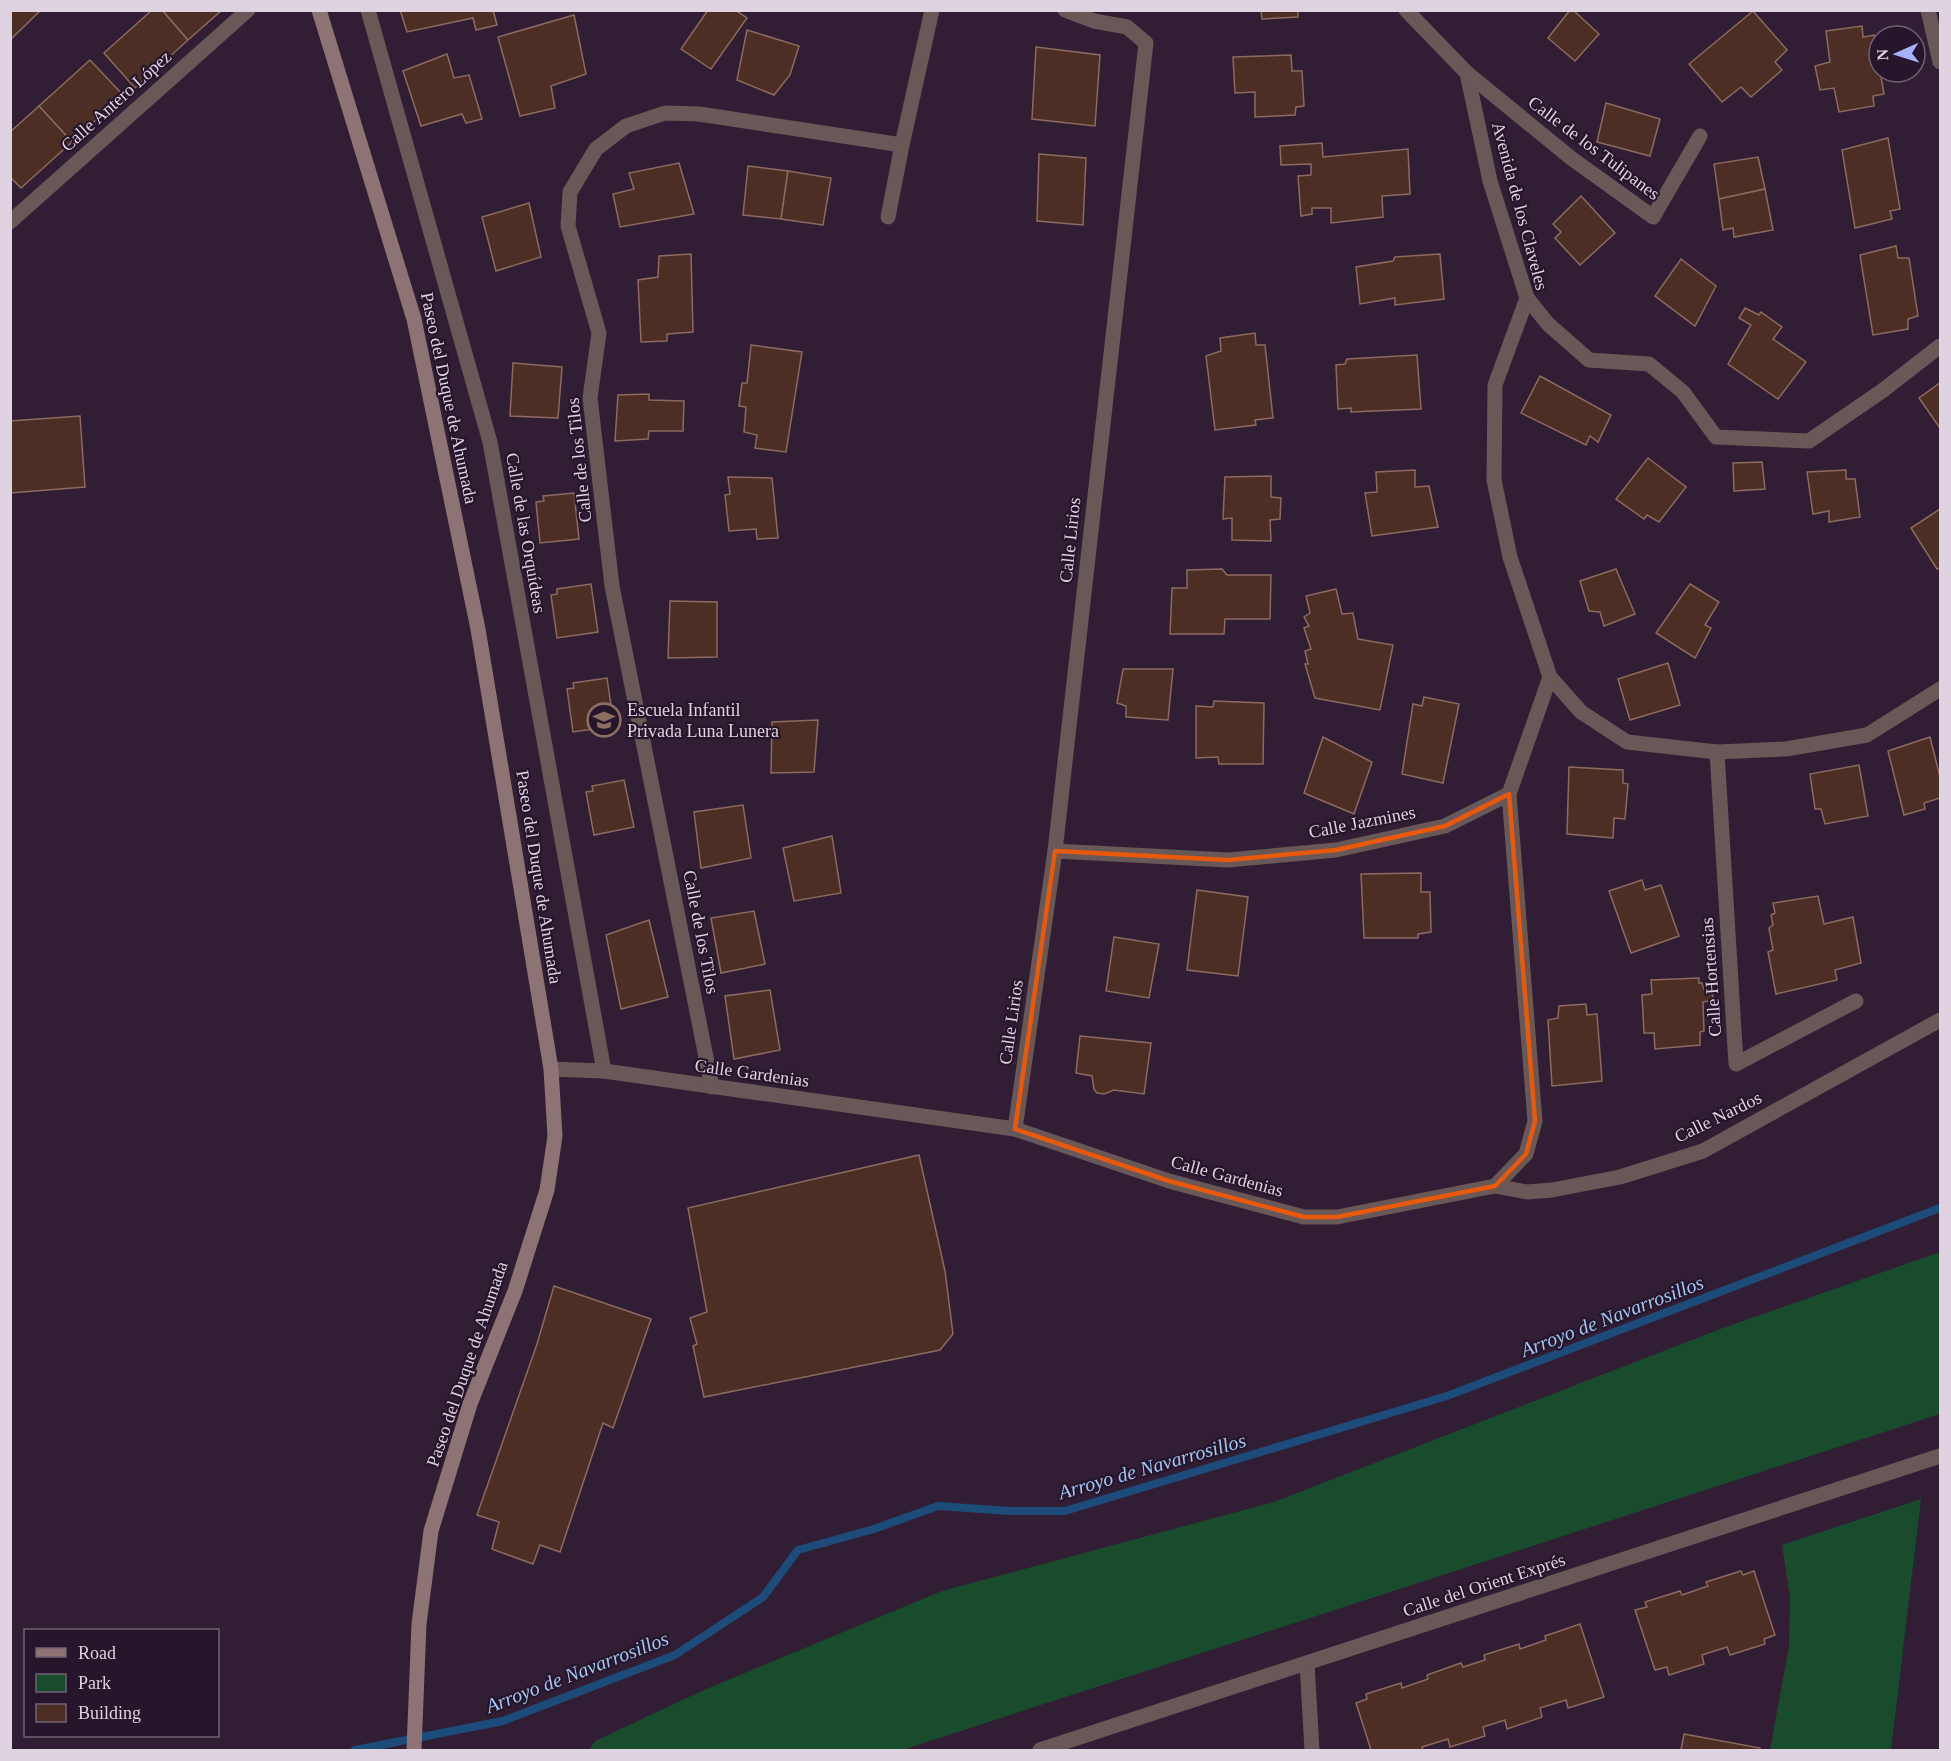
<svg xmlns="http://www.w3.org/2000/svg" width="1951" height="1761" font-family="'Times New Roman',serif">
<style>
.green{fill:#184c2d}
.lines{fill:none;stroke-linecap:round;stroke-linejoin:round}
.stream{stroke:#1d4c7a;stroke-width:8}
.building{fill:#4c2e25;stroke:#8d6a5f;stroke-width:1.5}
.minor{stroke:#685858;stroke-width:15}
.secondary{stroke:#8d7373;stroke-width:15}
.marked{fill:none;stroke:#e8590c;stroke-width:4.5;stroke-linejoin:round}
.labels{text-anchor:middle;stroke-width:4.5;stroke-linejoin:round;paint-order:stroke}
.street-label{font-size:18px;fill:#dfd3e2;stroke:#27152b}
.poi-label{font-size:18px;fill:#dfd3e2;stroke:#27152b;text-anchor:start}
.water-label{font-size:20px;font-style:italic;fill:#a0c7f2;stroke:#27152b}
</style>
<rect width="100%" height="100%" fill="#311e35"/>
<!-- green -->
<g class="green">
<path d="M1940,1252V1414L902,1750H589L595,1741L704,1690L942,1591L1274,1502L1723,1328Z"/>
<path d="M1921,1499L1891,1750H1770L1789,1646L1790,1598L1782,1545Z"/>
</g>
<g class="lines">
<!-- stream -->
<path class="stream" d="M355,1750L503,1721L675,1655L763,1597L798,1550L874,1529L938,1506L1010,1511H1065L1447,1396L1940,1208"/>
</g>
<!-- building -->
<g class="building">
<path d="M10,10H41L10,40Z"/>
<path d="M152,10H162L188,40L135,88L104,53Z"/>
<path d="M162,10H222L188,40Z"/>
<path d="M400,10H493L497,25L476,30L473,18L407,32Z"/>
<path d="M708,10H735L747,18L711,69L681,49Z"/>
<path d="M1261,10H1298V17L1262,19Z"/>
<path d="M1570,10H1573L1599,34L1575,61L1548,38Z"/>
<path d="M1753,11L1787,50L1775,62L1782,70L1751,97L1741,87L1722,102L1689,64Z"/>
<path d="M574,15L586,74L551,86L555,108L520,116L498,37Z"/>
<path d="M1862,26L1863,37L1874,35L1884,94L1873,96L1874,106L1839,112L1834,88L1820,90L1815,66L1830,62L1826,31Z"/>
<path d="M747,30L799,46L790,75L774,95L737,80Z"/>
<path d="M1036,47L1100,55L1095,126L1032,119Z"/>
<path d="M447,54L454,78L469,75L482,119L466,123L462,114L421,126L403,71Z"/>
<path d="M1291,55L1292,71H1302L1304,106L1296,107L1295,115L1255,117V92L1235,93L1233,57Z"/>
<path d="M90,60L123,95L72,142L39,106Z"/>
<path d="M1606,103L1660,119L1650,156L1597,142Z"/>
<path d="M39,106L72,142L21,188L10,177V132Z"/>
<path d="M1888,138L1900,209L1890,211L1892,219L1855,228L1842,150Z"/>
<path d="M1322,143L1323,157L1408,149L1410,194L1382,196L1383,217L1331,223V208H1312V214L1301,216L1298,176L1311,175V164L1281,165L1280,146Z"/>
<path d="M1039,154L1086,158L1083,225L1037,221Z"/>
<path d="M1758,157L1765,189L1719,199L1714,164Z"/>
<path d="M679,163L694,214L620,227L613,194L634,189L629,173Z"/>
<path d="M748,166L788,171L781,219L743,215Z"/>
<path d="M788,171L831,178L823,225L781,219Z"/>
<path d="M1765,189L1773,230L1734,237L1733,228L1723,230L1719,199Z"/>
<path d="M1581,196L1615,233L1580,265L1555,238L1561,232L1553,224Z"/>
<path d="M529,203L541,257L496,271L482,217Z"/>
<path d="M1896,246L1898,258H1909L1918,316L1908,319V329L1873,335L1860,255Z"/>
<path d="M691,254L693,332L667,334V341L641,342L638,280L658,277L659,256Z"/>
<path d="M1440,254L1444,299L1395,305V298L1360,304L1356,267L1393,261L1395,257Z"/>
<path d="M1681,259L1716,286L1695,326L1655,296Z"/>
<path d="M1745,308L1759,315L1761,312L1782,327L1773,339L1806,362L1778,399L1728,364L1751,325L1739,318Z"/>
<path d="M1255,333L1256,345H1265L1273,418L1255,420L1256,425L1215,430L1206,356L1221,351L1220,338Z"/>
<path d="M751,345L802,352L786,452L755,448L757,435L744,432L746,407L739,406L742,383H747Z"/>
<path d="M1417,355L1421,409L1351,412V408L1338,409L1336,365L1345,364L1347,359Z"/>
<path d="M513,363L562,367L558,418L510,416Z"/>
<path d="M1540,376L1611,415L1598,442L1590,436L1586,445L1521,413Z"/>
<path d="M1940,383V428L1919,398Z"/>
<path d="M649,394V400L684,401L683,431H649L648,439L615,441L618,395Z"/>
<path d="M80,416L85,487L10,493V421Z"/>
<path d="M1648,458L1686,487L1659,522L1647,515L1644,519L1616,499Z"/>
<path d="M1762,462L1765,489L1734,491L1733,463Z"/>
<path d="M1415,470V487L1429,486L1438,527L1372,536L1365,493L1377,492L1376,472Z"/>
<path d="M1846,470V479H1855L1860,517L1829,522V511L1813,514L1807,472Z"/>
<path d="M1271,476V497L1281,498L1280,519L1270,520L1271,541L1232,540V518L1223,519L1225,477Z"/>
<path d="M728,477L772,478L778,538L757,539L756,529L729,531L725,495L730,494Z"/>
<path d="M574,493L579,539L540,543L536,502L544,501L543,496Z"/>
<path d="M1940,509V568L1937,569L1911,528Z"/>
<path d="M1222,569L1227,575H1271L1270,619H1225L1224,634H1170L1172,588H1187V570Z"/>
<path d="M1616,569L1635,614L1604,626L1600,612L1589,611L1580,581Z"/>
<path d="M591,584L598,632L557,638L551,595L557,594V589Z"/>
<path d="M1690,584L1719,602L1705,625L1711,628L1695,658L1656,633Z"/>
<path d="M1336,589L1342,614L1353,613L1358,639L1393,645L1380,710L1315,698L1305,664H1308L1305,651L1311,649L1304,628L1309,626L1304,617L1310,613L1306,596Z"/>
<path d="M670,601L717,602V657L668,658Z"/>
<path d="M1668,663L1680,705L1630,720L1618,679Z"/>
<path d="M1123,669H1173L1168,720L1126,717V706L1117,703Z"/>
<path d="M607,678L614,726L573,732L567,689L574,688L573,683Z"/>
<path d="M1424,697L1459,704L1443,783L1402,774L1413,704L1422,706Z"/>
<path d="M1214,701L1264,703L1263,764H1219L1218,757L1196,758V706L1213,707Z"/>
<path d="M818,720L814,772L771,773L772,722Z"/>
<path d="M1323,737L1372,762L1354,814L1304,793Z"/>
<path d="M1930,737L1940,777V798L1924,803L1925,809L1904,815L1888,751Z"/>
<path d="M1859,765L1868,816L1825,824L1821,809H1815L1810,774Z"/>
<path d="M1569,767L1623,770V783L1628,784L1625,819L1614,818L1613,838L1567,834Z"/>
<path d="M624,780L634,827L594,835L586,792L593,791L592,786Z"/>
<path d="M743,805L751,858L701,868L694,812Z"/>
<path d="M832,836L841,893L794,901L783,848Z"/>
<path d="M1421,873V892H1430L1431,932L1418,934V938H1364L1361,874Z"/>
<path d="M1642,880L1645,890L1661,885L1679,936L1631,953L1609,891Z"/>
<path d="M1197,890L1248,897L1238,976L1187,970Z"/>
<path d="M1818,896L1824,924L1853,917L1861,963L1835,970L1837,980L1776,994L1768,952L1773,950L1769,928L1773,925L1771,915L1775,913L1773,903Z"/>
<path d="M754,911L765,964L721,973L711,918Z"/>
<path d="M649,920L668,997L621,1009L606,935Z"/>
<path d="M1114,937L1159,944L1149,998L1106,991Z"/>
<path d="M1699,978V983H1702L1704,989H1712L1713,1000L1703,1002L1704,1031L1700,1032V1045L1655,1049L1654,1033H1644L1642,995L1652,994L1651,980Z"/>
<path d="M770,990L780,1050L734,1059L725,996Z"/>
<path d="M1586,1004L1587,1015L1597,1014L1602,1081L1552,1086L1548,1020L1558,1018L1559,1006Z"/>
<path d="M1080,1036L1151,1043L1144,1094L1114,1090L1104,1094L1097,1093L1094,1089L1092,1076L1076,1073Z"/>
<path d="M919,1155L945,1271L953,1334L940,1350L704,1397L693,1346L697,1344L690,1318L707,1312L688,1208Z"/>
<path d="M554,1286L651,1319L613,1428L603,1423L560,1552L540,1545L533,1564L492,1549L499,1522L477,1515L537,1344Z"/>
<path d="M1741,1571L1743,1575L1754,1571L1775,1635L1764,1639L1765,1644L1730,1655L1727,1647L1702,1655L1704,1664L1669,1675L1667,1667L1655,1670L1635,1610L1647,1607L1645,1602L1680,1591L1682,1595L1708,1586L1706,1582Z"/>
<path d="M1580,1624L1604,1697L1568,1708L1566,1700L1540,1708L1542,1717L1507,1729L1505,1720L1483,1727L1485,1736L1450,1747L1448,1739L1422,1747L1423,1750H1371L1356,1703L1367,1699L1366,1694L1401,1683L1402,1688L1428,1679L1427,1675L1461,1663L1463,1667L1485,1660L1484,1655L1519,1644L1520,1649L1546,1640L1545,1636Z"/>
<path d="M1684,1734L1760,1748V1750H1681Z"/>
</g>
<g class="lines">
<!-- minor -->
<g class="minor">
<path d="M368,10L490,442L604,1071"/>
<path d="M1406,10L1467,73L1490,181L1527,298L1495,385L1494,480L1510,557L1550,677L1581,712L1627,742L1717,752L1786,749L1867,735L1940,689"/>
<path d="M1928,10L1940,62"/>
<path d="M1467,73L1571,158L1653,217L1700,136"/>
<path d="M888,217L902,145L932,10"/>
<path d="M10,222L248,10"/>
<path d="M1527,298L1548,324L1589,360L1649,364L1683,392L1716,437L1809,441L1882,391L1940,346"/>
<path d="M1717,752L1736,1064L1856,1001"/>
<path d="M1055,851L1228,860L1336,850L1445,826L1509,794L1550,677"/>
<path d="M551,1069L604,1071L1015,1129L1169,1181L1304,1217H1337L1495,1186L1526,1154L1535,1121L1509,794"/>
<path d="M712,1087L612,586L590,398L599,333L568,226L570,192L596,149L626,126L665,113L699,114L902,145"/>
<path d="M1015,1129L1055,851L1146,43L1127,27L1094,21L1065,10"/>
<path d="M1495,1186L1527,1192L1552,1190L1620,1177L1703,1151L1940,1020"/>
<path d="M1307,1663L1312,1750"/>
<path d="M1040,1750L1940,1456"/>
</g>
<!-- secondary -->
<path class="secondary" d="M319,10L414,319L478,629L551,1069L555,1136L547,1190L515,1291L470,1404L431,1531L419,1624L414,1750"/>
</g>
<!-- marked area -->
<path class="marked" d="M1509,794L1535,1121L1526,1154L1495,1186L1337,1217H1304L1169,1181L1015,1129L1055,851L1228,860L1336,850L1445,826Z"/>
<!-- icons -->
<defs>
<g id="school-ring" transform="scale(1.725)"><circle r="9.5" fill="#27152b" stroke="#8d6e63" stroke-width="1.5"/><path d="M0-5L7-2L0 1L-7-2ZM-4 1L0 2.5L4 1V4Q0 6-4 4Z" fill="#8d6e63"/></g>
</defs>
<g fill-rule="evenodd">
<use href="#school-ring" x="604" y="720"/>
</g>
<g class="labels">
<!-- street labels -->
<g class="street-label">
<text transform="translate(116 101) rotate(-42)" y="6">Calle Antero López</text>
<text transform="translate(1594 148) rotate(37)" y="6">Calle de los Tulipanes</text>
<text transform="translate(1520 206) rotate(75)" y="6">Avenida de los Claveles</text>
<text transform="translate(449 398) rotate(78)" y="6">Paseo del Duque de Ahumada</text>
<text transform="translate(579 460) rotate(-96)" y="6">Calle de los Tilos</text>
<text transform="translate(526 533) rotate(80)" y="6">Calle de las Orquídeas</text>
<text transform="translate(1070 540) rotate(-84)" y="6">Calle Lirios</text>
<text transform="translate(1362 822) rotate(-11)" y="6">Calle Jazmines</text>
<text transform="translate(539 877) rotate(81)" y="6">Paseo del Duque de Ahumada</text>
<text transform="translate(701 932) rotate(79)" y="6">Calle de los Tilos</text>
<text transform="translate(1711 977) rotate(-94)" y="6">Calle Hortensias</text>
<text transform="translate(1011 1022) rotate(-82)" y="6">Calle Lirios</text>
<text transform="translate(752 1073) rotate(8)" y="6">Calle Gardenias</text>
<text transform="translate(1718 1117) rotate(-26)" y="6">Calle Nardos</text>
<text transform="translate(1227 1176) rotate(15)" y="6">Calle Gardenias</text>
<text transform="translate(467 1364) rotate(-71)" y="6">Paseo del Duque de Ahumada</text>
<text transform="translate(1484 1585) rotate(-18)" y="6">Calle del Orient Exprés</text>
</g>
<!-- poi labels -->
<g class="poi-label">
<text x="627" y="716">Escuela Infantil<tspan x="627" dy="21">Privada Luna Lunera</tspan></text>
</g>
<!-- water labels -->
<g class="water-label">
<text transform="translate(1612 1316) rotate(-21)" y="7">Arroyo de Navarrosillos</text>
<text transform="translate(1152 1466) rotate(-16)" y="7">Arroyo de Navarrosillos</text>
<text transform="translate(577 1672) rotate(-21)" y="7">Arroyo de Navarrosillos</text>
</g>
</g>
<!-- border -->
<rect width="1951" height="1761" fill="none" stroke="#dfd3e2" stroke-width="24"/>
<!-- legend -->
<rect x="24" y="1629" width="195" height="108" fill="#27152b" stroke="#716174" stroke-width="1.5"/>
<rect x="36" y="1648" width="30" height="9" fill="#8d7373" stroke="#716174" stroke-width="1.5"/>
<text x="78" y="1659" font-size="18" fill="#dfd3e2">Road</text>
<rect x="36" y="1674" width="30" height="18" fill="#184c2d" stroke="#716174" stroke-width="1.5"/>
<text x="78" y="1689" font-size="18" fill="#dfd3e2">Park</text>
<rect x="36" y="1704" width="30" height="18" fill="#4c2e25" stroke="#716174" stroke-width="1.5"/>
<text x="78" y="1719" font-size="18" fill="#dfd3e2">Building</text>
<!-- north arrow -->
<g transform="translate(1897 54) rotate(267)"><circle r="28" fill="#27152b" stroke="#716174" stroke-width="1.5"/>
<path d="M0-4.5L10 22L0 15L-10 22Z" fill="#a6b1fc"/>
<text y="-9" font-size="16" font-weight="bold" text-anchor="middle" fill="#dfd3e2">N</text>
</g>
</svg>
